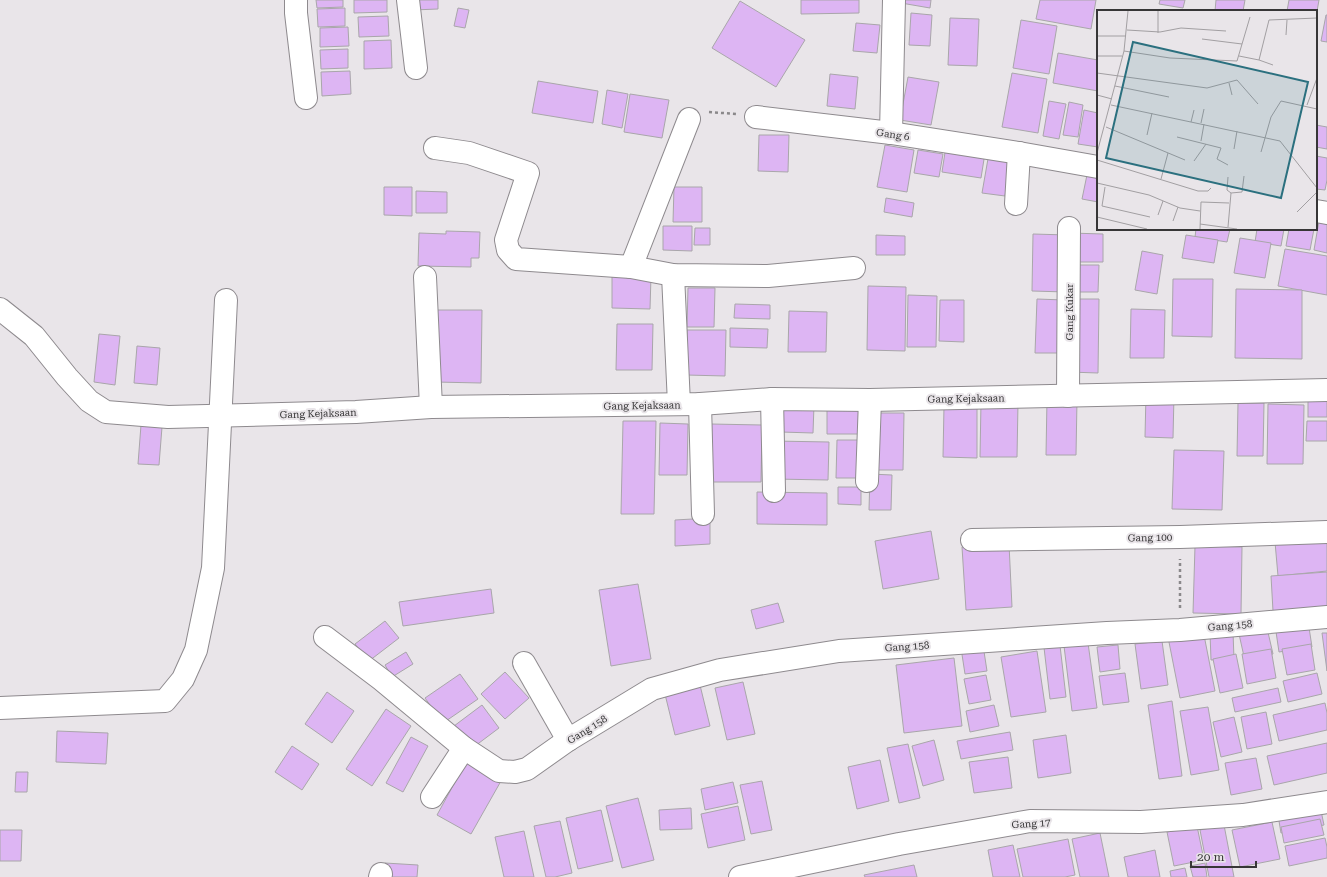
<svg xmlns="http://www.w3.org/2000/svg" width="1327" height="877" font-family="'Roboto Serif',serif">
<style>
.building{fill:#ddb5f3;stroke:#a9a6aa}
.lines{fill:none;stroke-linecap:round;stroke-linejoin:round}
.minor-casing{stroke:#8e8a8e;stroke-width:24}
.path{stroke:#8a888a;stroke-width:2.5;stroke-dasharray:3 3;stroke-linecap:butt}
.minor{stroke:#fff;stroke-width:22}
.labels{text-anchor:middle;stroke-width:4;stroke-linejoin:round;paint-order:stroke}
.street-label{font-size:10px;fill:#373637;stroke:#e9e5e9}
.inset-road{fill:none;stroke:#a29fa2;stroke-width:1}
.view{fill:#2b707f;fill-opacity:0.15;stroke:#2b707f;stroke-width:2}
.inset-edge{fill:none;stroke:#373637;stroke-width:2}
</style>
<rect width="100%" height="100%" fill="#e9e5e9"/>
<!-- building -->
<g class="building">
<path d="M316,0H343V7L317,8Z"/>
<path d="M354,0H387V12L354,13Z"/>
<path d="M413,0H438V9L413,10Z"/>
<path d="M801,0H859V13L801,14Z"/>
<path d="M902,0H931L930,8L901,3Z"/>
<path d="M1040,0H1096L1091,29L1036,19Z"/>
<path d="M1160,0H1185L1183,8L1159,4Z"/>
<path d="M1216,0H1245L1243,11H1215Z"/>
<path d="M1289,0H1319L1316,17V11H1287Z"/>
<path d="M740,1L805,40L776,87L712,48Z"/>
<path d="M345,8V26L318,27L317,9Z"/>
<path d="M458,8L469,10L465,28L454,26Z"/>
<path d="M911,13L932,15L930,46L909,45Z"/>
<path d="M1326,15H1327V42L1321,41Z"/>
<path d="M388,16L389,36L359,37L358,17Z"/>
<path d="M950,18L979,19L977,66L948,65Z"/>
<path d="M1021,20L1057,26L1049,74L1013,68Z"/>
<path d="M856,23L880,25L877,53L853,51Z"/>
<path d="M348,27L349,46L320,47V28Z"/>
<path d="M391,40L392,68L364,69V41Z"/>
<path d="M348,49V68L321,69L320,50Z"/>
<path d="M1058,53L1098,60V91L1053,83Z"/>
<path d="M350,71L351,94L322,96L321,72Z"/>
<path d="M1012,73L1047,79L1038,133L1002,127Z"/>
<path d="M830,74L858,77L855,109L827,106Z"/>
<path d="M908,77L939,82L931,125L900,120Z"/>
<path d="M538,81L598,91L593,123L532,113Z"/>
<path d="M607,90L628,94L622,128L602,124Z"/>
<path d="M630,94L669,100L662,138L624,132Z"/>
<path d="M1049,101L1066,104L1059,139L1043,136Z"/>
<path d="M1069,102L1083,105L1078,137L1063,135Z"/>
<path d="M1084,110L1098,113V147L1078,144Z"/>
<path d="M1316,125L1327,127V149L1316,147Z"/>
<path d="M759,135H789L788,172L758,171Z"/>
<path d="M885,145L914,150L907,192L877,187Z"/>
<path d="M946,146L985,153L981,178L942,172Z"/>
<path d="M918,150L943,154L939,177L914,173Z"/>
<path d="M989,153L1012,157L1005,196L982,193Z"/>
<path d="M1316,156L1327,158V180L1325,190L1316,189Z"/>
<path d="M1088,170L1098,172V202L1082,199Z"/>
<path d="M384,187H412V216L384,215Z"/>
<path d="M674,187H702V222H673Z"/>
<path d="M416,191L447,192V213H416Z"/>
<path d="M886,198L914,203L912,217L884,212Z"/>
<path d="M1320,215L1327,216V253L1314,250Z"/>
<path d="M663,226H692V251L663,250Z"/>
<path d="M695,228H710V245H694Z"/>
<path d="M1196,229H1230L1227,242L1195,237Z"/>
<path d="M1257,229H1284L1281,246L1255,242Z"/>
<path d="M1289,229H1314L1310,250L1286,246Z"/>
<path d="M446,231L480,232L479,258H471V267L418,266L419,233L446,234Z"/>
<path d="M1070,233L1103,234V262H1070Z"/>
<path d="M1033,234L1067,235L1066,292L1032,291Z"/>
<path d="M876,235L905,236V255H876Z"/>
<path d="M1186,235L1218,240L1214,263L1182,258Z"/>
<path d="M1240,238L1271,243L1265,278L1234,273Z"/>
<path d="M1285,249L1327,256V295L1278,286Z"/>
<path d="M1142,251L1163,255L1157,294L1135,290Z"/>
<path d="M1071,265H1099L1098,292H1070Z"/>
<path d="M612,275L651,276L650,309L612,308Z"/>
<path d="M1173,279H1213L1212,337L1172,336Z"/>
<path d="M868,286L906,287L905,351L867,350Z"/>
<path d="M688,288H715L714,327H687Z"/>
<path d="M1236,289L1302,290V359L1235,358Z"/>
<path d="M908,295L937,296L936,347H907Z"/>
<path d="M1037,299L1064,300L1063,353H1035Z"/>
<path d="M1070,299H1099L1098,373L1069,372Z"/>
<path d="M940,300H964V342L939,341Z"/>
<path d="M735,304L770,305V319L734,318Z"/>
<path d="M1131,309L1165,310L1164,358H1130Z"/>
<path d="M437,310H482L481,383L435,382Z"/>
<path d="M789,311L827,312L826,352H788Z"/>
<path d="M617,324H653L652,370H616Z"/>
<path d="M730,328L768,329L767,348L730,347Z"/>
<path d="M687,330H726L725,376L686,375Z"/>
<path d="M99,334L120,336L115,385L94,382Z"/>
<path d="M137,346L160,348L157,385L134,383Z"/>
<path d="M1146,394L1174,395L1173,438L1145,437Z"/>
<rect x="1308" y="394" width="19" height="23"/>
<path d="M1047,399L1077,400L1076,455H1046Z"/>
<path d="M827,400L863,401L862,434H827Z"/>
<path d="M981,402L1018,403L1017,457H980Z"/>
<path d="M1238,403H1264L1263,456H1237Z"/>
<path d="M781,404L814,405L813,433L781,432Z"/>
<path d="M1268,404L1304,405L1303,464H1267Z"/>
<path d="M944,406H977V458L943,457Z"/>
<path d="M872,413H904L903,470H870Z"/>
<path d="M623,421H656L654,514H621Z"/>
<path d="M1307,421H1327V441H1306Z"/>
<path d="M660,423L688,424L687,475H659Z"/>
<path d="M711,424L762,425L761,482H710Z"/>
<path d="M141,425L162,427L159,465L138,464Z"/>
<path d="M837,440H867L866,478H836Z"/>
<path d="M774,441L829,442L828,480L774,479Z"/>
<path d="M1174,450L1224,451L1222,510L1172,509Z"/>
<path d="M870,474L892,475L891,510H869Z"/>
<path d="M838,487H861V505L838,504Z"/>
<path d="M757,492L827,493V525L757,524Z"/>
<path d="M710,518V544L675,546V520Z"/>
<path d="M931,531L939,579L883,589L875,541Z"/>
<path d="M1275,542H1327V571L1278,576Z"/>
<path d="M1009,544L1012,607L966,610L962,547Z"/>
<path d="M1195,546L1242,547L1241,614L1193,613Z"/>
<path d="M1327,572V607L1273,611L1271,576Z"/>
<path d="M638,584L651,659L611,666L599,590Z"/>
<path d="M491,589L494,613L403,626L399,602Z"/>
<path d="M778,603L784,622L756,629L751,610Z"/>
<path d="M385,621L399,638L369,661L355,644Z"/>
<path d="M1308,621L1312,647L1279,652L1275,625Z"/>
<path d="M1267,628L1273,654L1245,661L1239,634Z"/>
<path d="M1203,630L1215,691L1180,698L1168,637Z"/>
<path d="M1233,632L1234,659L1211,660L1210,633Z"/>
<path d="M1322,633H1327V671Z"/>
<path d="M1059,637L1066,697L1050,699L1043,639Z"/>
<path d="M1162,641L1168,685L1141,689L1135,644Z"/>
<path d="M1088,643L1097,708L1072,711L1064,646Z"/>
<path d="M1311,644L1315,670L1287,675L1282,649Z"/>
<path d="M983,645L987,671L965,674L961,648Z"/>
<path d="M1118,645L1120,669L1100,672L1097,647Z"/>
<path d="M1271,649L1276,678L1247,684L1242,654Z"/>
<path d="M1037,651L1046,712L1011,717L1001,657Z"/>
<path d="M406,652L413,664L392,677L385,665Z"/>
<path d="M1236,654L1243,688L1220,693L1213,659Z"/>
<path d="M954,658L962,726L904,733L896,665Z"/>
<path d="M505,672L529,698L505,719L481,694Z"/>
<path d="M1125,673L1129,702L1103,705L1099,676Z"/>
<path d="M1317,673L1322,694L1288,702L1283,681Z"/>
<path d="M460,674L478,699L443,723L425,698Z"/>
<path d="M986,675L991,700L969,704L964,679Z"/>
<path d="M698,677L710,726L675,735L663,686Z"/>
<path d="M743,682L755,734L727,740L715,688Z"/>
<path d="M1278,688L1281,702L1235,712L1232,698Z"/>
<path d="M327,692L354,711L332,743L305,724Z"/>
<path d="M1172,701L1182,776L1159,779L1148,705Z"/>
<path d="M1325,703L1327,713V730L1279,741L1273,715Z"/>
<path d="M482,705L499,728L471,749L454,726Z"/>
<path d="M994,705L999,726L970,732L966,711Z"/>
<path d="M1208,707L1219,770L1191,775L1180,711Z"/>
<path d="M386,709L411,726L372,786L346,769Z"/>
<path d="M1266,712L1272,744L1247,749L1241,717Z"/>
<path d="M1234,717L1242,752L1221,757L1213,722Z"/>
<path d="M57,731L108,733L106,764L56,762Z"/>
<path d="M1010,732L1013,750L961,759L957,741Z"/>
<path d="M1066,735L1071,773L1038,778L1033,740Z"/>
<path d="M411,737L428,746L403,792L386,783Z"/>
<path d="M934,740L944,780L923,786L912,746Z"/>
<path d="M1327,743V773L1274,785L1267,756Z"/>
<path d="M908,744L920,798L899,803L887,748Z"/>
<path d="M292,746L319,764L302,790L275,772Z"/>
<path d="M1008,757L1012,788L974,793L969,762Z"/>
<path d="M1256,758L1262,789L1231,795L1225,763Z"/>
<path d="M880,760L889,801L857,809L848,767Z"/>
<path d="M466,762L501,781L471,834L437,815Z"/>
<path d="M16,772H28L27,792H15Z"/>
<path d="M762,781L772,830L751,834L740,785Z"/>
<path d="M733,782L738,803L705,810L701,789Z"/>
<path d="M638,798L654,860L622,868L606,806Z"/>
<path d="M738,806L745,840L708,848L701,814Z"/>
<path d="M1320,806L1324,825L1281,833L1278,815Z"/>
<path d="M691,808L692,829L660,830L659,810Z"/>
<path d="M601,810L613,861L578,869L566,818Z"/>
<path d="M1320,819L1324,835L1284,843L1281,827Z"/>
<path d="M560,821L572,873L555,877H546L534,826Z"/>
<path d="M1272,822L1280,859L1240,867L1232,830Z"/>
<path d="M1224,825L1234,877H1209L1200,830Z"/>
<path d="M1197,826L1204,860L1174,866L1167,832Z"/>
<path d="M0,830H22L21,861H0Z"/>
<path d="M524,831L534,877H504L495,837Z"/>
<path d="M1100,833L1109,877H1080L1072,839Z"/>
<path d="M1325,838L1327,847V858L1289,866L1285,846Z"/>
<path d="M1068,839L1075,875L1065,877H1023L1017,849Z"/>
<path d="M1013,845L1020,877H993L988,850Z"/>
<path d="M1155,850L1160,877H1128L1124,857Z"/>
<path d="M385,863L418,865L417,877H385Z"/>
<path d="M1205,863L1207,877H1193L1190,866Z"/>
<path d="M914,865L917,877H865L864,875Z"/>
<path d="M1185,868L1187,877H1171L1170,871Z"/>
</g>
<g class="lines">
<!-- minor casing -->
<g class="minor-casing">
<g id="minor">
<path d="M296,0V13L306,98"/>
<path d="M408,0L416,68"/>
<path d="M756,117L891,133L1019,153L1098,167"/>
<path d="M891,133L894,0"/>
<path d="M435,148L469,153L528,173L506,240L508,250L516,259L631,267L673,275L768,276L854,268"/>
<path d="M1016,204L1019,153"/>
<path d="M1316,211L1327,213"/>
<path d="M631,267L689,119"/>
<path d="M673,275L679,404"/>
<path d="M425,277L431,407"/>
<path d="M0,309L34,336L67,377L89,401L106,412L168,417L356,412L431,407L700,404L772,399L870,400L1327,390"/>
<path d="M1068,396L1069,228"/>
<path d="M772,399L774,491"/>
<path d="M700,404L703,514"/>
<path d="M867,481L870,400"/>
<path d="M972,540L1180,537L1327,532"/>
<path d="M325,637L382,680L464,748L499,771L515,772L527,769L568,740L652,689L720,670L839,651L1107,633L1180,630L1327,617"/>
<path d="M524,663L568,740"/>
<path d="M0,708L165,701L183,679L196,650L213,568L226,300"/>
<path d="M432,797L464,748"/>
<path d="M380,877L381,874"/>
<path d="M740,877L899,844L1030,821L1141,822L1243,815L1327,802"/>
</g>
</g>
<!-- path -->
<g class="path">
<path d="M709,112L736,114"/>
<path d="M1180,608V559"/>
</g>
<!-- minor -->
<use href="#minor" class="minor"/>
</g>
<g class="labels">
<!-- street labels -->
<g class="street-label">
<text transform="translate(893 134) rotate(8)" y="4">Gang 6</text>
<text transform="translate(1069 312) rotate(-90)" y="4">Gang Kukar</text>
<text transform="translate(966 398) rotate(-1)" y="4">Gang Kejaksaan</text>
<text transform="translate(642 405) rotate(-1)" y="4">Gang Kejaksaan</text>
<text transform="translate(318 413) rotate(-2)" y="4">Gang Kejaksaan</text>
<text transform="translate(1150 537) rotate(-1)" y="4">Gang 100</text>
<text transform="translate(1230 625) rotate(-5)" y="4">Gang 158</text>
<text transform="translate(907 646) rotate(-4)" y="4">Gang 158</text>
<text transform="translate(587 729) rotate(-32)" y="4">Gang 158</text>
<text transform="translate(1031 823) rotate(-4)" y="4">Gang 17</text>
</g>
</g>
<!-- overview -->
<g transform="translate(1097 10)">
<rect width="220" height="220" fill="#e9e5e9"/>
<path class="inset-road" d="M61,1V23M30,20L63,22L84,18L129,21M189,25L190,10M0,26H29M105,29L145,34M27,41L73,48L140,51L153,7M0,46H25M142,46L162,50L172,10L220,8M162,50L176,55M0,63L110,78L140,70L161,94M132,73L135,85M18,76L72,87M0,85L15,89M14,95L183,131L220,178M210,95L220,68M94,112L97,100M104,113L107,99M9,117L88,150M50,125L55,103M80,127L124,138L120,149L131,155M104,131L107,114M137,139L140,121M164,142L174,107L184,91L220,99M0,143L27,41L31,1M0,150L101,181H111L114,178M97,151L109,134M64,169L71,143M0,173L52,185L83,198L103,201M8,177L5,196L53,207M134,183L145,182L147,166M200,202L220,182M61,205L66,191M0,207L50,219M76,211L81,197M103,214L140,219M131,217L134,183L130,180L131,167M103,219L104,192L132,193"/>
<path class="view" d="M36,32L211,72L184,188L9,148Z"/>
<rect width="220" height="220" class="inset-edge"/>
</g>
<!-- scale -->
<path d="M1191 861v6h65v-6" fill="none" stroke="#373637" stroke-width="2"/>
<text x="1197" y="861" font-size="12" fill="#373637" stroke="#e9e5e9" stroke-width="3" paint-order="stroke">20 m</text>
</svg>
